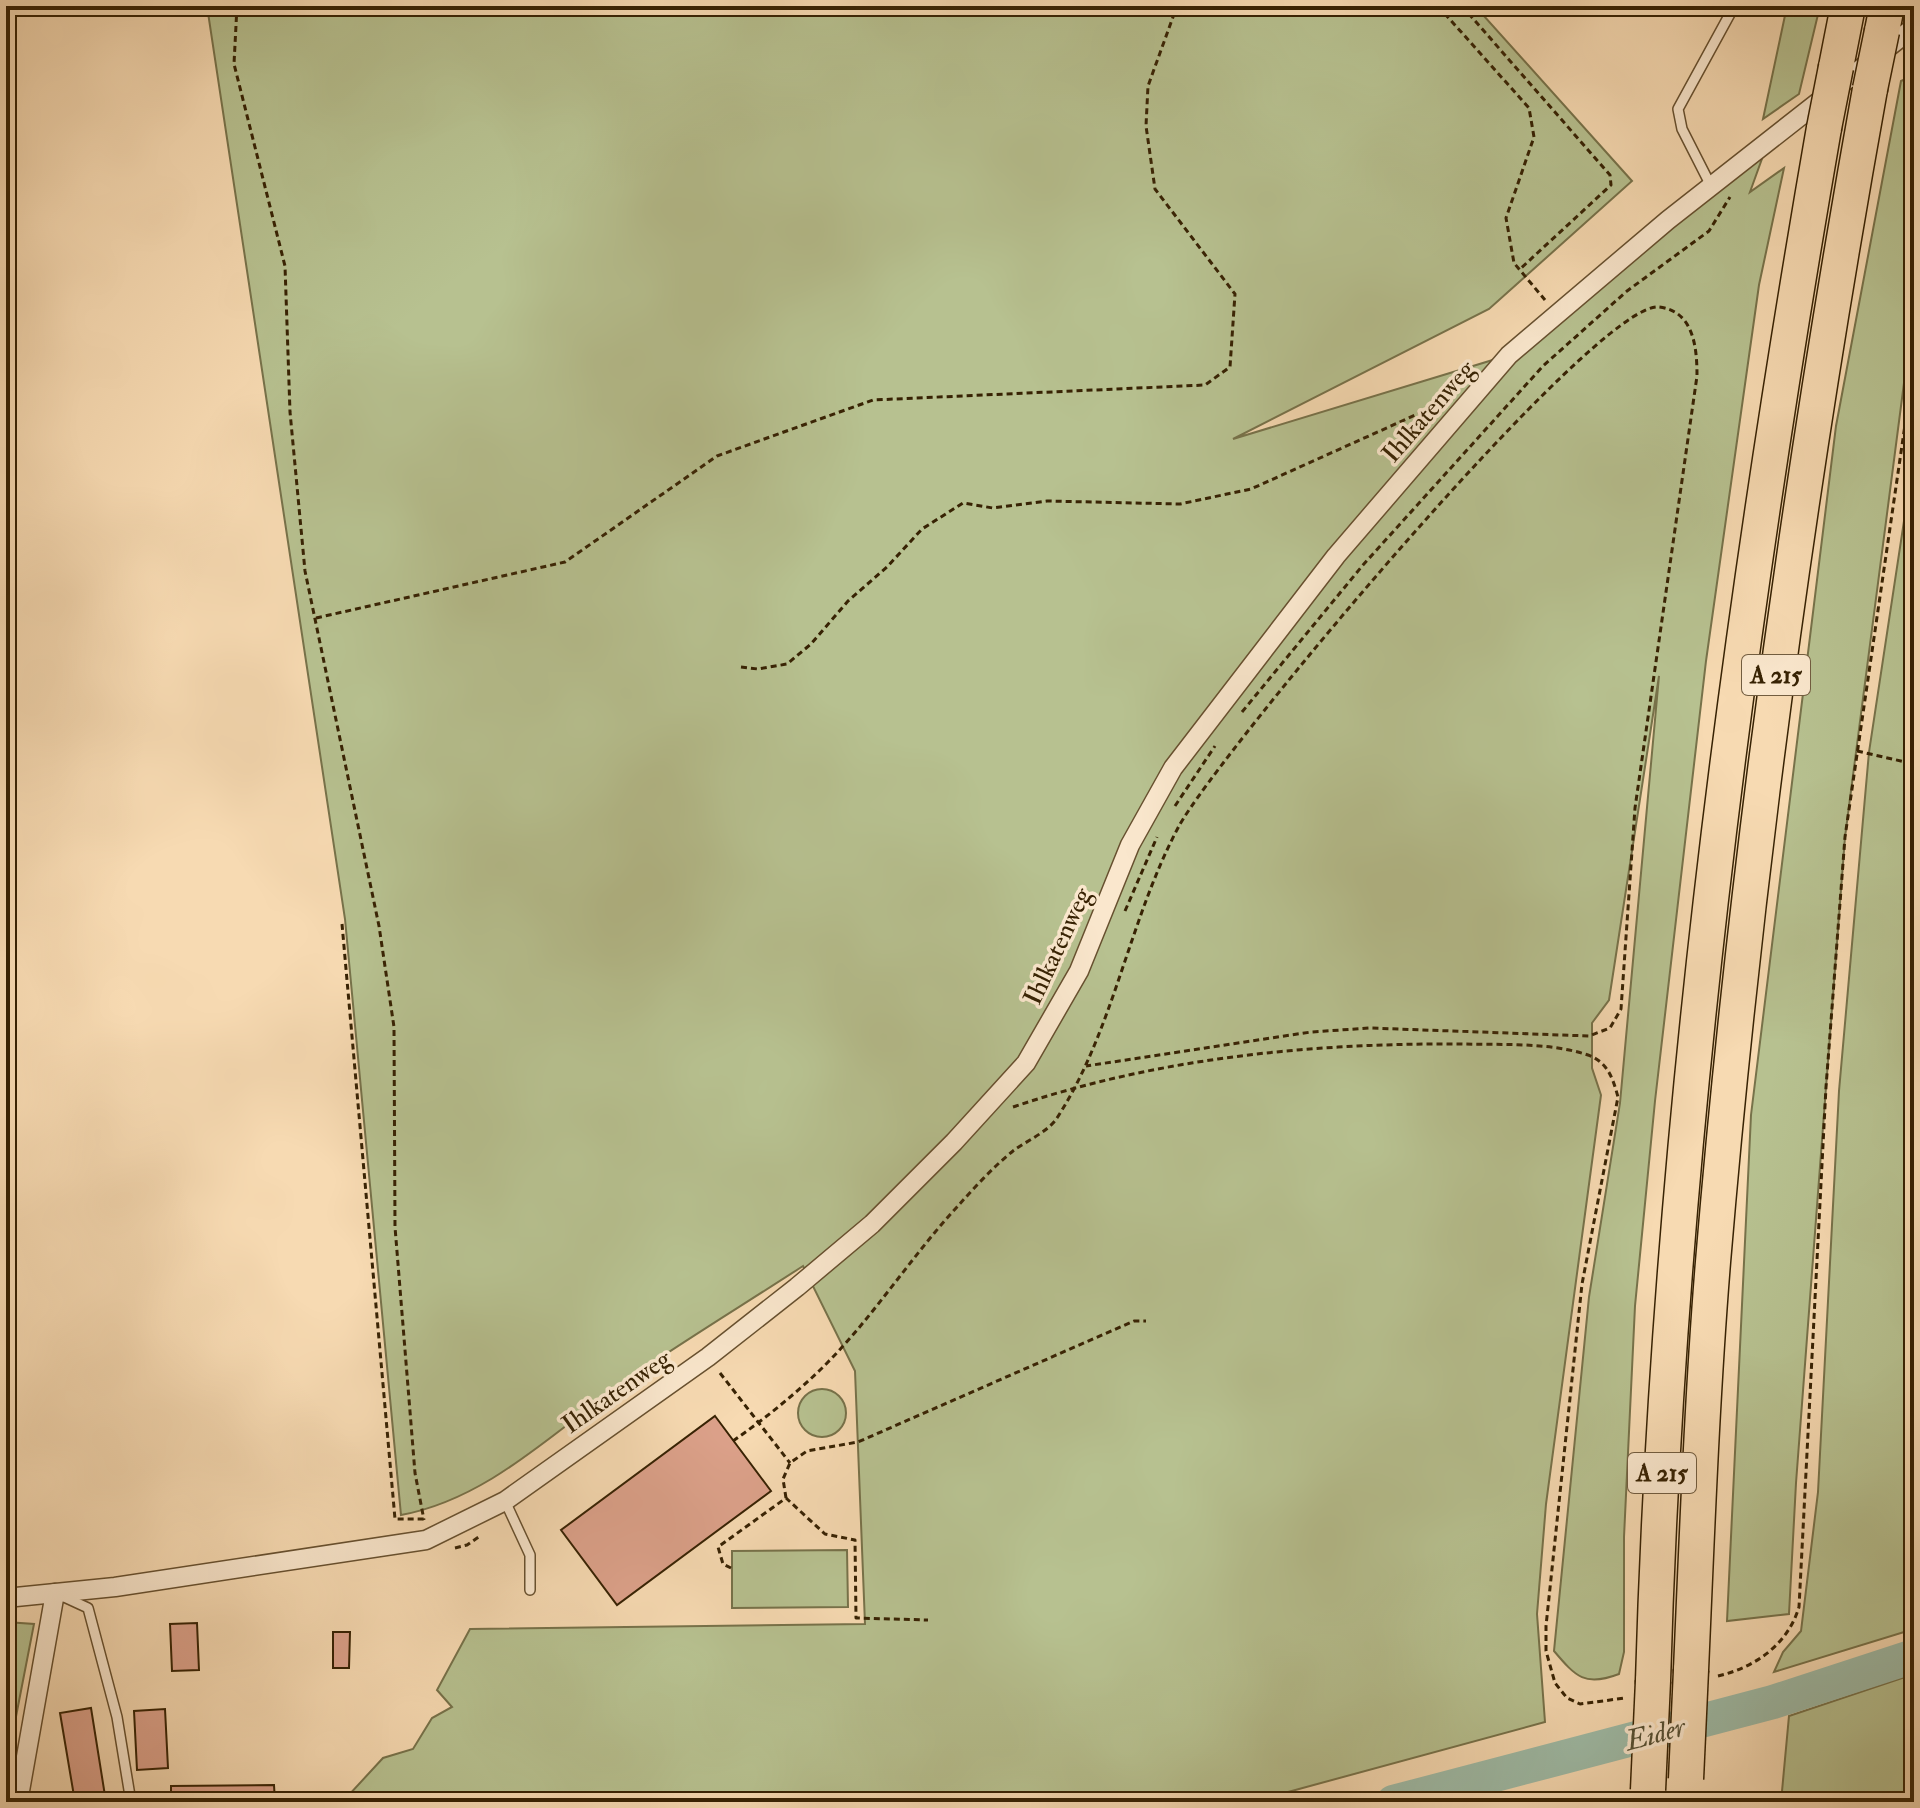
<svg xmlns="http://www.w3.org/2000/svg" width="1920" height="1808" font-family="'IM FELL Double Pica',serif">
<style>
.green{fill:#b7c190;stroke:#77724a;stroke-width:2}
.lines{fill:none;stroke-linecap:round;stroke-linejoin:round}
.river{stroke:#9ebba7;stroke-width:34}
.building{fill:#dca18a;stroke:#372203;stroke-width:2}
.service-casing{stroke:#67502f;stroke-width:12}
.minor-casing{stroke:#67502f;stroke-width:21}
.motorway-casing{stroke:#372203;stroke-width:37}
.path{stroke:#372203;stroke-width:3;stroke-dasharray:6 4;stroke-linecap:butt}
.service{stroke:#fae7cd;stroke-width:9}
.minor{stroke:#fae7cd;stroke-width:18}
.motorway{stroke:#f7dab2;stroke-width:34}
.motorway-bridge-casing{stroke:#372203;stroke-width:37;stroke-linecap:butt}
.motorway-bridge{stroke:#f7dab2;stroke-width:34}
.labels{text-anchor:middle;stroke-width:7;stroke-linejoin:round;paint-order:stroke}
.shield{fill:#fae7cd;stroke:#725d40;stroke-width:2}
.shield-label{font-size:24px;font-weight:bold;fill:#372203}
.street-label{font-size:26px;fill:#372203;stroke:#fae7cd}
.water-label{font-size:28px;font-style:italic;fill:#565034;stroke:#fae7cd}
</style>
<rect width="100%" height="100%" fill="#f7dab2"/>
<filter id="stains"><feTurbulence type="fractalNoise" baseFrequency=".0025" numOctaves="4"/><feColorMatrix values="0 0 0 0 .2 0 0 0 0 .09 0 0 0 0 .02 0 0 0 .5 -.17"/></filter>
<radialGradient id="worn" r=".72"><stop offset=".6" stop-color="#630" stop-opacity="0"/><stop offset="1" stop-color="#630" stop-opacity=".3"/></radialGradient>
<!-- green -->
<g class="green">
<path d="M207,6H1475L1632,181L1489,309L1233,439L1509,355L1768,142L1750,192L1784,168L1759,285L1706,661L1655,1101L1635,1306L1624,1537V1652L1619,1674C1585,1687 1576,1677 1554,1651L1589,1297L1620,1103L1659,676L1609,1000L1592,1023V1068L1601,1095L1546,1504L1537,1614L1545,1722L1288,1792L1233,1802H346L347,1797L383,1758L413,1749L432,1718L452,1707L437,1690L470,1629L865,1624L855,1371L803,1266C743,1305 682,1342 624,1382C553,1432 488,1499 401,1515L345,919Z"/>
<path d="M1787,6H1820L1799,94L1763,119Z"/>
<path d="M1914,75V334L1904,383L1845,837L1796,1483L1789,1614L1727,1621L1751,1115L1836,426L1901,81Z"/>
<path d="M1914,455V1629L1774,1672L1783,1652L1801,1631L1818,1492L1839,1091L1869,752Z"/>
<circle cx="822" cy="1413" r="24"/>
<path d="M847,1550L848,1607L732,1608V1551Z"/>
<path d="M6,1622L34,1624L6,1768Z"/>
<path d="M1914,1674V1802H1781L1789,1716Z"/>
</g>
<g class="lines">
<!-- river -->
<path class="river" d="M1393,1802L1773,1702L1914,1656"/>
</g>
<!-- building -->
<g class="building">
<path d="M715,1416L771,1491L617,1605L561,1530Z"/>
<path d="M197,1623L199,1670L172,1671L170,1624Z"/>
<path d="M333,1632H350L349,1668H333Z"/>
<path d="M91,1708L106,1802H75L60,1713Z"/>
<path d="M165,1709L168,1768L137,1770L134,1711Z"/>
<path d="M274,1785L275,1802H171V1786Z"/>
</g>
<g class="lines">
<!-- service casing -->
<g class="service-casing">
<g id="service">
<path d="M1711,186L1682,129L1678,109L1731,12"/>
<path d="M505,1501L530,1555V1590"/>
<path d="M62,1596L88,1608L117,1717L131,1802"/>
</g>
</g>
<!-- minor casing -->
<g class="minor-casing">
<g id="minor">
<path d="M6,1598L115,1587L426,1540L505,1501L708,1357L797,1287L872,1224L954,1142L1026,1063L1079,971L1130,845L1173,768L1336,556L1509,355L1668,220L1914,27"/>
<path d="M18,1802L55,1593"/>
</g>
</g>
<!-- motorway casing -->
<g class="motorway-casing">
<g id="motorway">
<path d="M1882,31L1887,6"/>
<path d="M1836,67L1848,6"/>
<path d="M1691,1670C1697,1534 1702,1398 1713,1262C1746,868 1800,478 1870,89"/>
<path d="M1653,1681C1668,1160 1735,641 1824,128"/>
</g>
</g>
<!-- path -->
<g class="path">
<path d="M237,6L234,64L285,266L290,412L305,571L379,926L394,1027L395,1227L415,1473L424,1520"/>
<path d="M1438,6L1529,108L1534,137L1506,218L1514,263L1545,300"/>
<path d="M1462,6L1610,175L1611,185L1519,270"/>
<path d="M316,618L565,562L717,456L873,400L1205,385L1230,367L1235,294L1155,189L1146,126L1148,86L1177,6"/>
<path d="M741,667L758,669L787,664L811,644L848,601L887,567L922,529L963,503L993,508L1047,501L1180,504L1251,489L1442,403"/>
<path d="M1242,712L1363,565L1543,366L1627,291L1709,231L1730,197"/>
<path d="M1857,751L1914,764"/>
<path d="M1175,806L1215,746"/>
<path d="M1125,911L1157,837"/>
<path d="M342,924L395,1519H424"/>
<path d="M1013,1107C1157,1058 1310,1043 1461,1044C1502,1045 1549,1042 1588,1055C1608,1062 1613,1079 1618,1097L1582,1284L1546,1626V1651L1555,1683L1567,1698L1580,1704L1625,1698"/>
<path d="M720,1373L790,1463"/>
<path d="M733,1441C763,1420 793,1396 819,1371C870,1322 909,1259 957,1207C974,1188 993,1167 1013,1151C1026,1141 1048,1132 1057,1118C1114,1030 1129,919 1179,826C1219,753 1597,300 1659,307C1694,311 1697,348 1697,376L1635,808L1621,1009L1610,1028L1589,1036L1370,1028L1311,1032L1086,1066"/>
<path d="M786,1498L783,1479L790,1463L807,1451L858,1442L1134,1321H1146"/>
<path d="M455,1548L467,1545L480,1536"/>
<path d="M731,1568L723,1564L718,1547L786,1498L825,1534L855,1540L856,1618L928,1620"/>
<path d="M1718,1676C1756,1667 1788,1644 1799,1607L1826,1087L1845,837L1914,363"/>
</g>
<!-- service -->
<use href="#service" class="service"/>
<!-- minor -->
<use href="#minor" class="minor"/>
<!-- motorway -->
<use href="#motorway" class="motorway"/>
<!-- motorway-bridge casing -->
<g class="motorway-bridge-casing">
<g id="motorway-bridge">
<path d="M1870,89L1882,31"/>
<path d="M1824,128L1836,67"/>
<path d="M1686,1779L1691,1670"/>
<path d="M1648,1790L1653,1681"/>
</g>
</g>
<!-- motorway-bridge -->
<use href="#motorway-bridge" class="motorway-bridge"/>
</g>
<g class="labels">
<!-- shield labels -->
<g class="shield">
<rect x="1742" y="655" width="68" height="40" rx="6"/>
<rect x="1628" y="1453" width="68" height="40" rx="6"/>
</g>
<g class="shield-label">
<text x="1776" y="683">A 215</text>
<text x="1662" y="1481">A 215</text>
</g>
<!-- street labels -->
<g class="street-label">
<text transform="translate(1428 411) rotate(-49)" y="9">Ihlkatenweg</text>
<text transform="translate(1057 946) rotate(-65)" y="9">Ihlkatenweg</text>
<text transform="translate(616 1391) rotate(-35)" y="9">Ihlkatenweg</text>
</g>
<!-- water labels -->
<g class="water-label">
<text transform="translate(1655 1733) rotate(-15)" y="10">Eider</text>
</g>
</g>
<!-- margin -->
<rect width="1920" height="1808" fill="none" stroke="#f7dab2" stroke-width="32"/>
<rect x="8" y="8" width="1904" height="1792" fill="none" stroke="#372203" stroke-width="4"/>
<rect x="16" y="16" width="1888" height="1776" fill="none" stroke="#372203" stroke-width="2"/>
<rect width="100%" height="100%" filter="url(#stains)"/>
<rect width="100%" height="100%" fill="url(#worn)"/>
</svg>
